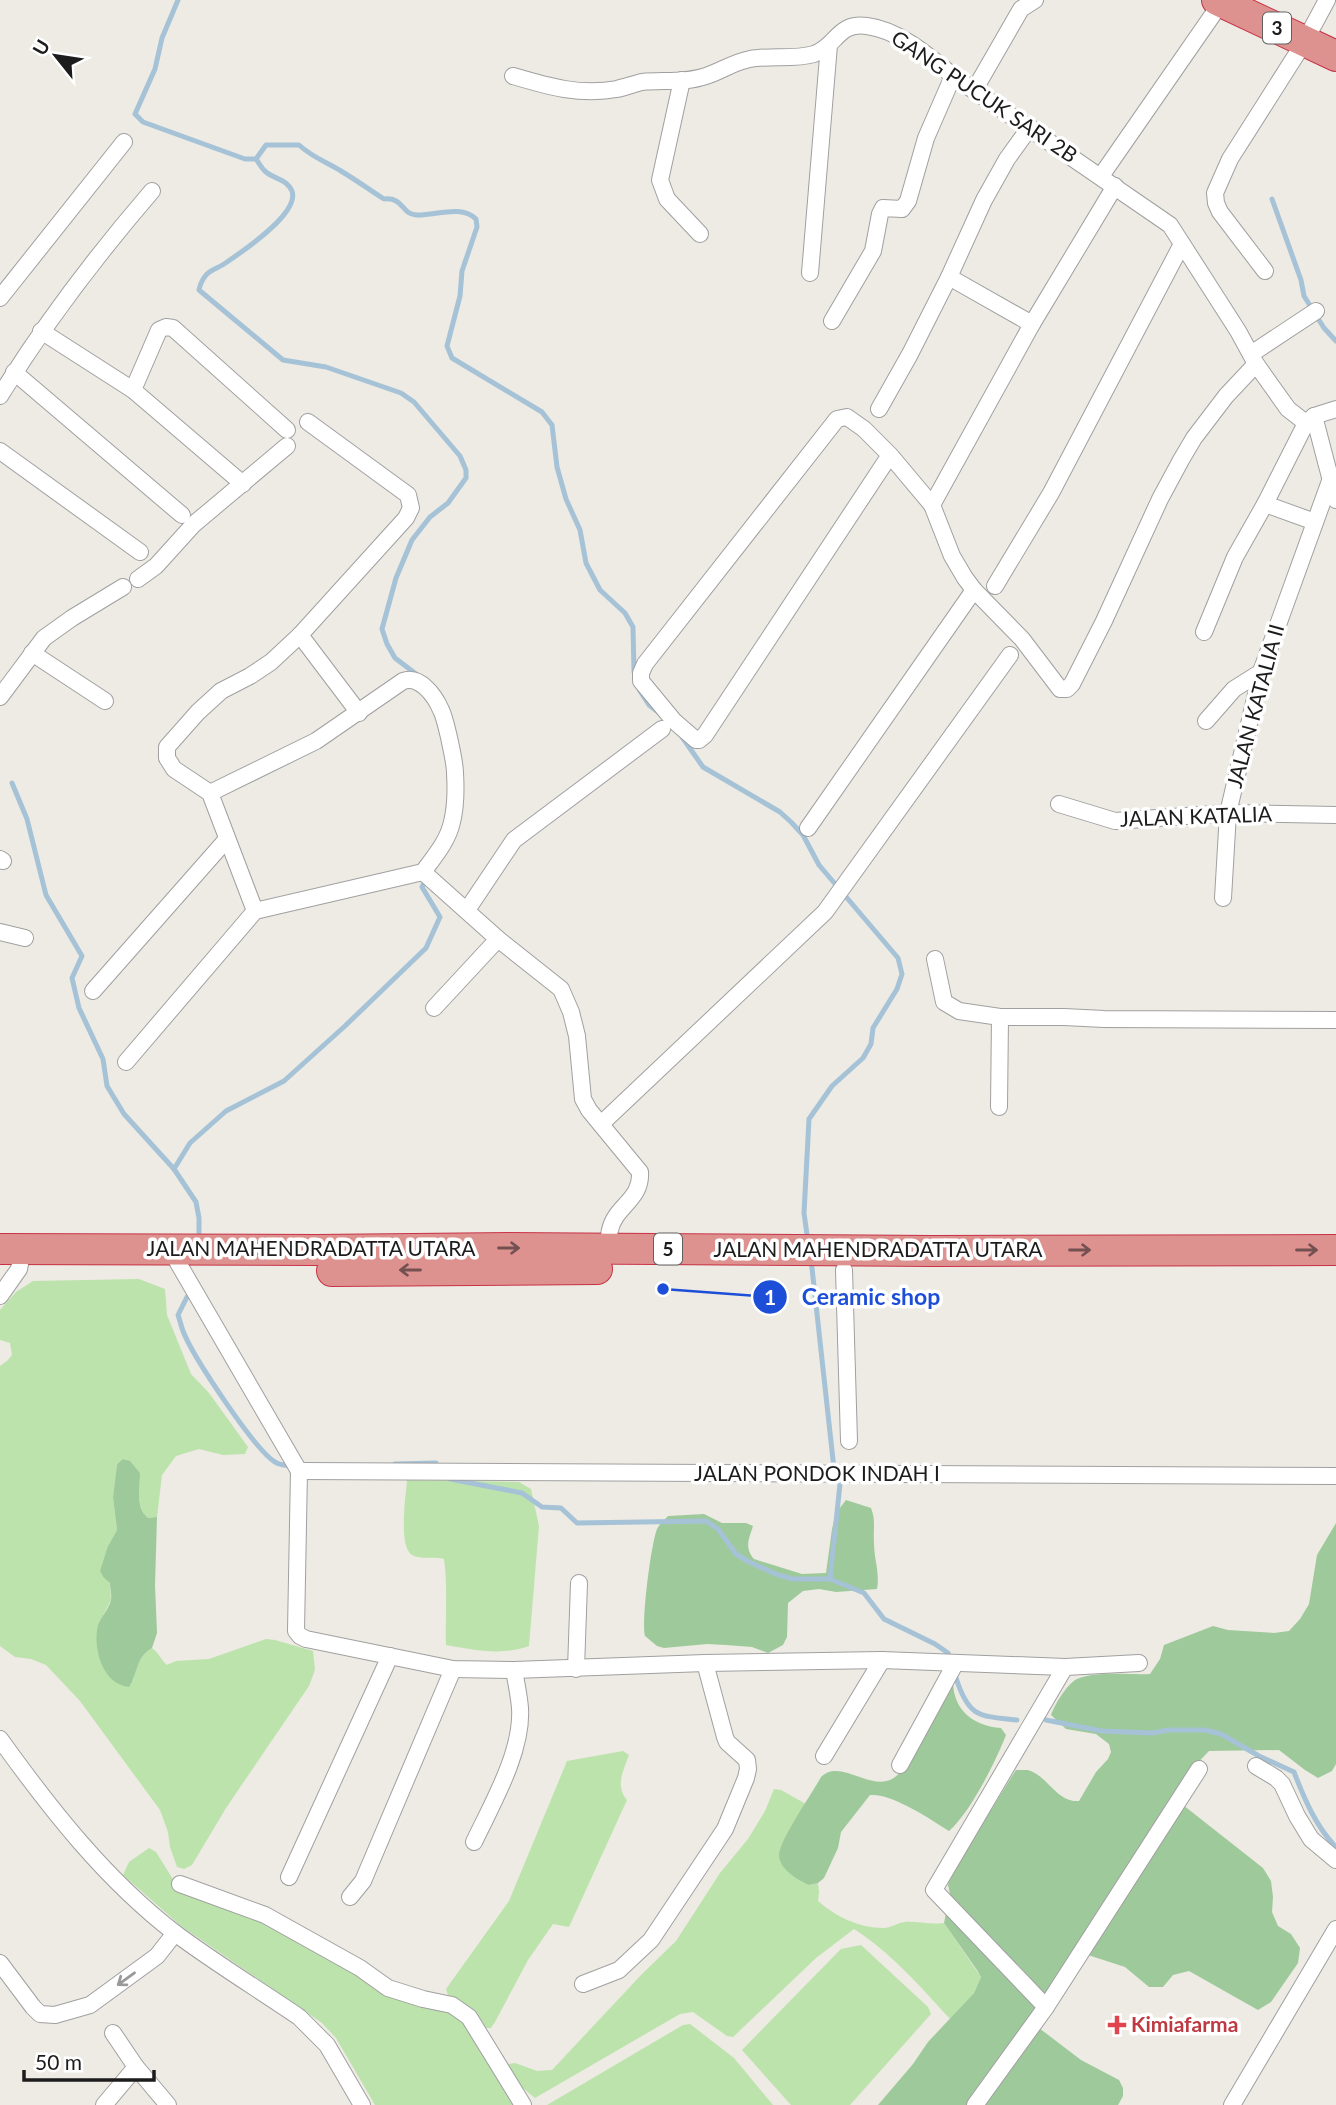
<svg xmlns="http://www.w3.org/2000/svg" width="1336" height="2105" font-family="Lato,sans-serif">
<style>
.grass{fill:#bce3ac}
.forest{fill:#9ec99b}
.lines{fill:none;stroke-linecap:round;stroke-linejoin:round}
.stream{stroke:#a6c2d7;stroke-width:5}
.street-casing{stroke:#a0a0a0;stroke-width:18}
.highway-casing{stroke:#c83246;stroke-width:32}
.street{stroke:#fff;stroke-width:16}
.highway{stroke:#de9290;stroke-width:30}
.oneway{stroke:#735150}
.oneway2{stroke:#999}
.health-dot{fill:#e0444e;stroke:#fff;stroke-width:2.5}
.labels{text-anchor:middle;stroke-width:7;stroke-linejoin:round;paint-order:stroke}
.shield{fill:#fff;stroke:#606060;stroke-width:2}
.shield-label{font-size:19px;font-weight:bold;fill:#1c1c1c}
.street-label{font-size:21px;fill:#1c1c1c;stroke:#fff}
.health-label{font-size:21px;font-weight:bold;fill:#be3a42;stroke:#fff;text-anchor:start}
.leader{fill:none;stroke:#1d4ed8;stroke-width:2.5}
.callout-dot{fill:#1d4ed8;stroke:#fff;stroke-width:2.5}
.mark-label{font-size:21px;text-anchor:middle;font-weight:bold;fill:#fff}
.callout-label{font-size:23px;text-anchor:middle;font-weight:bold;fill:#1d4ed8;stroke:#fff;stroke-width:7;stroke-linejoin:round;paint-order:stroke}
</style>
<rect width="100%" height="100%" fill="#edebe3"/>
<!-- grass -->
<g class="grass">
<path d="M139,1279L165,1289L167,1315L191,1374L209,1393L248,1447L245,1454L223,1455L199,1449L176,1456L162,1475L157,1517L148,1518C135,1506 140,1489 140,1473L123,1459L117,1464L113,1497L117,1530L108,1546L104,1578L110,1583L111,1600L99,1623L133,1681C136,1668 139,1656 152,1648C159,1653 161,1660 167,1665L176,1661L209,1659L266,1639L275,1640L313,1651L315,1670L309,1686L226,1808L192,1865L184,1869L177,1867L170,1847L168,1832L160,1810L80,1701L46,1665L31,1659L15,1657L0,1646V1366L7,1361L12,1355L10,1343L0,1340V1310L16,1292L33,1281Z"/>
<path d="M407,1480L519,1482L531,1489L539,1526L529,1646C502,1656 474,1650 446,1645C445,1616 448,1588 444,1559C434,1556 421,1560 412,1555C398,1546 406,1495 407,1480Z"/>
<path d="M623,1751L629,1755C623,1771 615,1786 627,1800L569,1927L553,1924L528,1960L495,2022L491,2028H483L467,2008L448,1995L446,1989L509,1901L567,1761Z"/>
<path d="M774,1789L781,1790L806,1804L785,1839L789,1872L809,1885L818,1883L819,1892L818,1901C835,1916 859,1928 883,1928C891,1928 897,1923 905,1922C917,1921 929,1925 944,1923L981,1977L974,1993L950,2019C921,1987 890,1952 854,1929L816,1958L733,2037L727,2036L693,2012L680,2014L535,2098C523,2088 511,2079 507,2064L515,2063L537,2071L552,2070L642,1974L676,1941L720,1873L748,1839L765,1811Z"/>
<path d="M149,1848L156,1852L179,1889L263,1920L450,2009L465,2021L517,2105H375L336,2038L322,2023L181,1926L123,1875L129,1862Z"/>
<path d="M861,1945L928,2007L931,2014L850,2105H791L742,2050L841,1949Z"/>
<path d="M690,2024L734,2058L773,2105H547L683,2025Z"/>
</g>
<!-- forest -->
<g class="forest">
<path d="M123,1459L130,1461L140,1473C140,1489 135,1507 148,1518L157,1517L155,1585L157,1633L152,1648C135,1658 138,1674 129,1687C104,1684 94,1653 97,1630C98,1619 109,1610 111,1600C112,1595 110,1588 110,1583L104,1578L100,1571L108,1546L117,1530L113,1497L117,1464Z"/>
<path d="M846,1500L871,1508C876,1520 873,1530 874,1543C874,1559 880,1573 877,1589L836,1592L819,1589L803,1591L788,1603L787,1637L783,1645L768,1653L752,1647L726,1645L707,1644L664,1648L657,1646L645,1636C641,1622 651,1544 657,1529C659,1525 664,1520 668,1516L704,1514L722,1523H746L753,1526C749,1539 744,1547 754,1559L802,1574L826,1573L832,1529L836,1513Z"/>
<path d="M1336,1523V1764L1332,1771L1318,1778L1305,1770L1279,1750L1209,1751L1185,1776L1178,1790L1183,1805L1263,1868L1271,1881L1273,1897L1272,1912L1278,1926L1291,1934L1300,1948L1298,1963L1271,2002L1258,2010L1189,1971L1173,1975L1163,1987H1149L1125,1967L1088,1955L1039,2028L1081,2060L1119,2080L1123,2088V2096L1118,2105H878L913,2064L928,2042L974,1993L981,1977L977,1970L944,1923L950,1894L948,1885L950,1877L1012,1776L1016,1770C1019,1770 1026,1770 1028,1770C1048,1776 1057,1803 1079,1801L1096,1772L1108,1759L1111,1752L1109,1744L1096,1734L1066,1729L1051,1715C1055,1704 1067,1684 1077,1679C1097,1671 1128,1675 1150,1674L1160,1659L1164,1645L1213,1626L1228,1630L1274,1633L1289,1631L1300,1619L1309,1604L1317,1555Z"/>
<path d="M953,1683C954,1711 974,1726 1001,1728L1006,1735C996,1761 970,1813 949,1831C930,1819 892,1793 870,1795L841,1832L838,1848L824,1878L818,1883L809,1885C798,1880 779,1869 779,1855C780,1839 812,1794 821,1777C840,1758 869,1791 892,1779C911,1768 926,1730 936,1711C941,1701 947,1692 953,1683Z"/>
</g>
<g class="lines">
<!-- stream -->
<g class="stream">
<path d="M178,0L162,38L155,69L135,114L143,122L245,159H256L266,145H299C312,157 326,162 341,171C356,180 370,190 384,199C404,197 401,214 416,215C435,216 461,204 476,219L477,227L462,271L460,296L447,346L452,358L542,412L552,425L557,467L566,499L580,530L586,563L600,590L625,613L633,627L634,672"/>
<path d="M256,159C259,163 262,169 266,172C274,179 287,179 292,191C300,214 240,253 224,264C218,268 210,270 206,275C202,280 200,285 199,290L283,360L326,367L401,393L414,402L460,456L466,470V478L448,503L430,517L412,540L396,578L382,629L387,644L395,658L420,677"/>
<path d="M1272,199L1301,280L1304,296L1324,328L1336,341"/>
<path d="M640,691L649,705L658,712"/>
<path d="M682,737L703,767L780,812L791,822L803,835L819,865L898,958L902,974L897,989L873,1028L871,1044L863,1058L832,1086L809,1119L804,1213L808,1242"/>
<path d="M12,783L27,819L46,895L82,956L72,978L79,1008L103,1059L107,1086L124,1114L174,1169L196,1202L199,1218V1232"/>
<path d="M174,1169L190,1143L226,1111L284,1081L345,1026L426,948L440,917L422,887L426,879"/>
<path d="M811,1259L834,1469L840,1484L830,1579"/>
<path d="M187,1297L178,1315C180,1320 181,1326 183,1331C192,1355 254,1449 275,1462C279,1465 285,1465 290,1466"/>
<path d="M395,1464L436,1463"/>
<path d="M450,1479L522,1493L542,1507L561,1508L577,1523L706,1521L718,1529L736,1554L749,1562L778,1575L793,1579H830L864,1593L884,1619L935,1644L948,1653"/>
<path d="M956,1678C969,1718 979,1716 1017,1720"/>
<path d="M1046,1720L1102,1731L1152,1733L1168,1730H1205L1221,1734L1259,1756L1294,1772C1304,1798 1316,1827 1336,1847"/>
</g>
<!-- street casing -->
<g class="street-casing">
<g id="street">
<path d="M513,76C547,86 580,96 617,89C625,87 634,84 642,82C663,80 686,83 706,76C721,71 734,62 750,59C771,55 794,60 814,54C837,46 837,22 867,26C899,30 929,56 953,76L1170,225L1238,331L1256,364L1288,409L1306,423"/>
<path d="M682,80L660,180L667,199L700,234"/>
<path d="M975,89L1021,9L1035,0"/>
<path d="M1101,176L1223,0"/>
<path d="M1265,271L1220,212L1216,203L1215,193L1230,159L1305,41L1327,0"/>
<path d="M810,273L829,45"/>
<path d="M949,277L1032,324"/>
<path d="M0,298L124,142"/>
<path d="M832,321L873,251L880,214L883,208L902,209L908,201L926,138L953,76"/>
<path d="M41,331L133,390L243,484"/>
<path d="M1251,354L1316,311"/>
<path d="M14,372L182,515"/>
<path d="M133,390L159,330L166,327L173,328L287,430"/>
<path d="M0,396C45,323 96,256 152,191"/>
<path d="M879,409L910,354L949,277L984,200L1007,159L1030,127"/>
<path d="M1314,416L1336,500"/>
<path d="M0,451L140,552"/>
<path d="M890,455L705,735L699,740H696L674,721L641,681V673L645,664L837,419L847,417L864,429L890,455L932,505L952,556L965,578L974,590L1022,639L1060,689H1067L1072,684L1104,621L1160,499L1181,460L1194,438L1226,396L1256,364"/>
<path d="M1265,504L1315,522"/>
<path d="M932,505L1032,324L1115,186"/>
<path d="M138,579L156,566L194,524L287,446"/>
<path d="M995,586L1051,493L1182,244"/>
<path d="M1204,632L1235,557L1265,504L1306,423L1314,416L1336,409"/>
<path d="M300,635L359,713"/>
<path d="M32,653L105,701"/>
<path d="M0,697L44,638L72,618L123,587"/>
<path d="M1206,721L1234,689L1261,672"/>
<path d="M1059,804L1115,821L1228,813L1336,815"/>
<path d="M808,828L974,590"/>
<path d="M0,859L3,861"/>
<path d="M423,872L498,939L561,989L571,1012L577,1036L583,1099L589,1110L640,1172C642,1200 615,1206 610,1230C608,1237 609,1245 609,1252"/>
<path d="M1223,898L1228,813L1262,669L1330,481"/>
<path d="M467,910L514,840L662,729"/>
<path d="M255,911L210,793L174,769L167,758V747L198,712L221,691L250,676L271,662L300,635L406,518L411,508L408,495L308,422"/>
<path d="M0,932L25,938"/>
<path d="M935,959L944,1002L959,1011L1000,1017H1064L1104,1019L1336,1020"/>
<path d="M93,991L227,839"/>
<path d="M434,1008L498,939"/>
<path d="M126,1062L255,911L423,872C434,857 448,841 452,822C456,806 456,789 455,773C455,763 446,720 441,710C435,696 420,675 403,681L316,741L210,793"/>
<path d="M999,1107L1000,1017"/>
<path d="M601,1124L825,912L1010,655"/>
<path d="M170,1249L299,1471L296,1631L300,1636L306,1639L453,1669L514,1670L705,1663L882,1660L1065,1667L1139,1663"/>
<path d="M844,1270L849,1441"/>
<path d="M0,1296L19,1269L23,1249"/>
<path d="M299,1471L1336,1476"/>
<path d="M576,1669L579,1583"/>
<path d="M0,1739C51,1810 106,1880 175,1933C215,1963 258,1989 299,2017L327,2045L362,2105"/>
<path d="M824,1756L882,1660"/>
<path d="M900,1765L955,1664"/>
<path d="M1256,1766L1276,1778L1282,1784L1297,1816L1311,1839L1336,1860"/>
<path d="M474,1842C492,1804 523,1751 520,1708C519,1695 516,1682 514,1670"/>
<path d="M289,1877L390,1656"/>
<path d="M180,1884L265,1915L360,1968L388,1988L423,1999L452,2005L469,2017L523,2105"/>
<path d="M350,1897L363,1881L453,1669"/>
<path d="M0,1963L33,2007L40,2014L55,2015L90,2005L157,1956L175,1933"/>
<path d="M583,1984L619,1970L651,1940L725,1829L746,1778L748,1769L747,1760L727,1742L725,1737L705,1663"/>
<path d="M1046,2007L934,1890L1065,1667"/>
<path d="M113,2033L136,2067L168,2105"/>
<path d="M104,2105L136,2067"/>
<path d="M975,2105L1046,2007L1199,1769"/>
<path d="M1232,2105L1336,1929"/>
</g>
</g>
<!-- highway casing -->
<g class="highway-casing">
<g id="highway">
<path d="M1217,0L1336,56"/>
<path d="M0,1249L317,1250L509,1248L932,1251L1336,1250"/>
<path d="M332,1271L597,1269"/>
</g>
</g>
<!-- street -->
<use href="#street" class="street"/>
<!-- highway -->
<use href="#highway" class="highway"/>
</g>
<!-- one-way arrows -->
<defs><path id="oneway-shaft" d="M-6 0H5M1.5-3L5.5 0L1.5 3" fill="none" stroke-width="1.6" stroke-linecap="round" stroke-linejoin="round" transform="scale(1.75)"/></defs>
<g class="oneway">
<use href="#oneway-shaft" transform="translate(509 1248)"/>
<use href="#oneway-shaft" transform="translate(1080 1250)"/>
<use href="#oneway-shaft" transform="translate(1307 1250)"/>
<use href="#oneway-shaft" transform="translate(410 1270) rotate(180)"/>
</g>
<use class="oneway2" href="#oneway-shaft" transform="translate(126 1979) rotate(144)"/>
<!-- markers -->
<path class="health-dot" d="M1113.5 2014.5h7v7h7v7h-7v7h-7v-7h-7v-7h7z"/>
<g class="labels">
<!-- shield labels -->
<g class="shield">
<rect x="1263" y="12.5" width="28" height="31" rx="5"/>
<rect x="654" y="1233.5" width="28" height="31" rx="5"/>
</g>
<g class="shield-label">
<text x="1277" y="35">3</text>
<text x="668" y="1256">5</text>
</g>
<!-- street labels -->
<g class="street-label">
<text transform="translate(984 97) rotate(34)" y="7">GANG PUCUK SARI 2B</text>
<text transform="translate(1256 706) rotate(-75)" y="7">JALAN KATALIA II</text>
<text transform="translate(1196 817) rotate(-2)" y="7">JALAN KATALIA</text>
<text x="311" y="1256">JALAN MAHENDRADATTA UTARA</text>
<text x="878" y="1257">JALAN MAHENDRADATTA UTARA</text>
<text x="817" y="1481">JALAN PONDOK INDAH I</text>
</g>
<!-- health labels -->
<g class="health-label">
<text x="1131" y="2032">Kimiafarma</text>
</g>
</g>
<!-- callouts -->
<path class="leader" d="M663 1289L770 1297"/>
<g class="callout-dot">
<circle cx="663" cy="1289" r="7"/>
<circle cx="770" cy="1297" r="18"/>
</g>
<g class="mark-label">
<text x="770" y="1305">1</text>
</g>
<g class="callout-label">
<text x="871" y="1305">Ceramic shop</text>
</g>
<!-- north arrow -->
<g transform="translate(56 56) rotate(300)" stroke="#ffffff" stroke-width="5" paint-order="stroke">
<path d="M0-5L12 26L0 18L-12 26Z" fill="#1c1c1c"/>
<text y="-10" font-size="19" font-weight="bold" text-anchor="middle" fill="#1c1c1c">U</text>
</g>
<!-- scale -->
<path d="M24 2070v10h130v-10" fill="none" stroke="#1c1c1c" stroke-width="3.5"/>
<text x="35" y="2070" font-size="21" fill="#1c1c1c" stroke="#ffffff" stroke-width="5" paint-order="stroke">50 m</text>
</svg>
